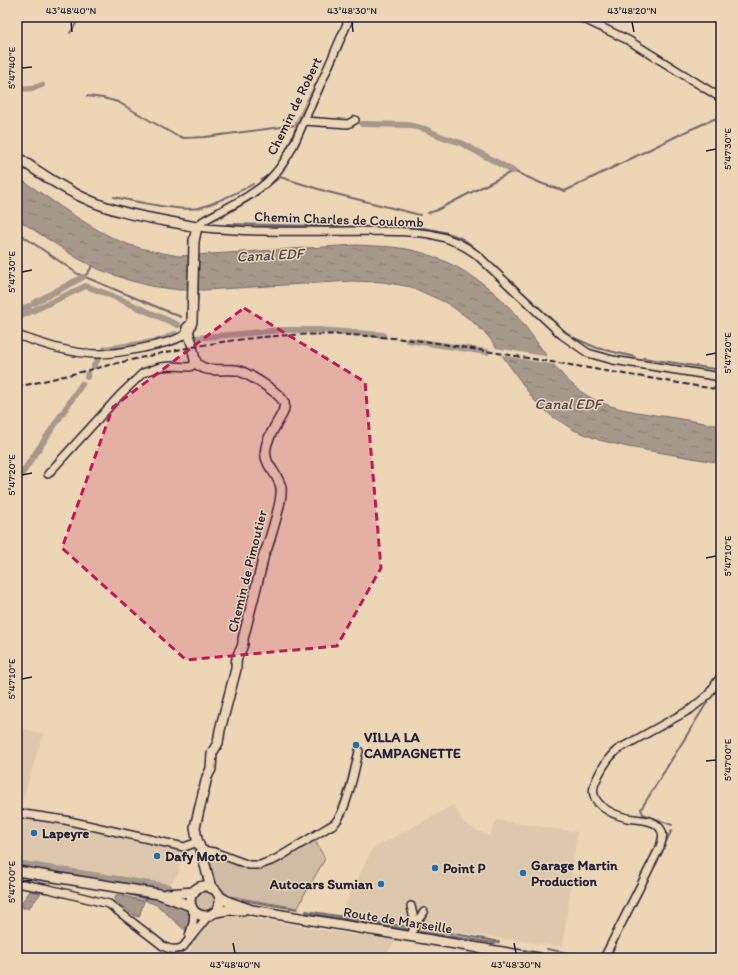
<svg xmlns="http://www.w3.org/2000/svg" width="738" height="975" font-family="Itim,sans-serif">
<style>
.built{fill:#dec8ad}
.green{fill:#d0bca4;stroke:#796f70}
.water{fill:url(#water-ripples);stroke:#72696c}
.pier{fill:#edd6b6}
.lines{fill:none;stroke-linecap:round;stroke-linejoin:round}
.stream{stroke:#72696c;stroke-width:2}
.canal{stroke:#a7988c;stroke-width:6}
.minor-casing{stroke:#22223b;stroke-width:10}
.major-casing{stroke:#22223b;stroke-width:12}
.minor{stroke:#edd6b6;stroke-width:7}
.major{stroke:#edd6b6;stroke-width:9}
.rail{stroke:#22223b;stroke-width:2;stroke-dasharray:6 3;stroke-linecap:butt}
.marked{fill:#c2185b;fill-opacity:0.2;stroke:#c2185b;stroke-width:3;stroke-dasharray:8 5;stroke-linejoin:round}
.ticks{fill:none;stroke:#22223b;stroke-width:1.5}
.poi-dot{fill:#1f6fb2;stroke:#edd6b6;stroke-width:1.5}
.labels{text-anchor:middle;stroke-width:3;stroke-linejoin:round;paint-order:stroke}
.street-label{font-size:14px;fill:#22223b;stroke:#edd6b6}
.poi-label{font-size:14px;font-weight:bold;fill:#22223b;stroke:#edd6b6;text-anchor:start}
.water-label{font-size:15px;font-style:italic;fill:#4a4553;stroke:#edd6b6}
.neatline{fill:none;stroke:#22223b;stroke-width:1.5}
.ticks-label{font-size:10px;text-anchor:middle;fill:#22223b}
</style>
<defs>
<pattern id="water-ripples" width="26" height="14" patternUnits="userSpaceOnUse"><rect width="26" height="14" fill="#a7988c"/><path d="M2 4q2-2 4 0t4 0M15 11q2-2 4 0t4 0" fill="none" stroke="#887c74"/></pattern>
</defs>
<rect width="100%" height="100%" fill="#edd6b6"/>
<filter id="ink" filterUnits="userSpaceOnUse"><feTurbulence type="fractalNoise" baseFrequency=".025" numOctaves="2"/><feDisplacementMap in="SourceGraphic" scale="8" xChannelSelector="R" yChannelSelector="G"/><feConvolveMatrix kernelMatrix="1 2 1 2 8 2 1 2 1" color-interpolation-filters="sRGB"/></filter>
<g filter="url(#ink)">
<!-- built -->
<g class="built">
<path d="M17,727L43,734L18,815L54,821L142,841L191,850L183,860L178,868L180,871L169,886L17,862Z"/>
<path d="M453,805L465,824L489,836L497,820L577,832L563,947L407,925L341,912L372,849Z"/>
<path d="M228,914L335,932L397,940L383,958H194L187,954L206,925L223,915Z"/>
</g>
<!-- green -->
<g class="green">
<path d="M314,839L325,859L304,895L298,908L229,896L213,880L210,855C222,855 236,864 248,868C266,874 298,849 314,839Z"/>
<circle cx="206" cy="902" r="10"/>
</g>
<!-- water -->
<g class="water">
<path d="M17,177C48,197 80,222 113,238C133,248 157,252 179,256L356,245C373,246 390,246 407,249C451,258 493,285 520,320C542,347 556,375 586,395C607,408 631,411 655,415C677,418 699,422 721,426V463L628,447L599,440L574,430L553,417L534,400L497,348L488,336L472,321L447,303L411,287L383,282L351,281L204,290H179L151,286L128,280L98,269L77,258L17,219Z"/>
<path d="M30,891L41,893L29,908H23L22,902Z"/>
<path d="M116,895H120L144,901L139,917L135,916L115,901V897Z"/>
<path d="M145,897C155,899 184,902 189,911C192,918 189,926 188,933L157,905L144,900Z"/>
</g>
<!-- pier -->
<path class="pier" d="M495,348L550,357L556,365L500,355Z"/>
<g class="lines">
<!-- stream -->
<g class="stream">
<path d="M70,33L80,17"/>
<path d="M87,96L103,98L118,102L175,135L184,138L205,137L297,125"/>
<path d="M261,180C279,169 290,144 297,125"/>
<path d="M114,197C133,201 182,212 199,208C215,203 239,192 253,184"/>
<path d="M428,213L435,211L513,171L543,184L565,191L687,131L721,116"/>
<path d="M222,217L255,197L280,177L328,192L420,215"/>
<path d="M227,224L423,228C439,231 457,233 470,244L553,321L572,337L597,348L635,357"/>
<path d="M17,232L78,274L181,317"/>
<path d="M83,277L88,273L92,266"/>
<path d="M197,306L198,288"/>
<path d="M643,358L721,370"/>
<path d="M672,825L643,814L641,809L708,701"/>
<path d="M664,845L672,830"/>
<path d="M17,866L124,883L125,880"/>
<path d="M17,876L120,892L146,899"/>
<path d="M242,900L297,909"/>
<path d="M306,911L408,927"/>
<path d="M306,913L411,930"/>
<path d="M419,928L496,941"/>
<path d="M415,931L494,943L499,942"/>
<path d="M547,949L594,958"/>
<path d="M609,958L616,943"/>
</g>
<!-- canal -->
<g class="canal">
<path d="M17,89L34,88L42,85"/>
<path d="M362,124L408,125L425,129L440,136L461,143L513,171"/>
<path d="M297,125L316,87"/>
<path d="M34,303L83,277"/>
<path d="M17,311L29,306"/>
<path d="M17,318L86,286L110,295L178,325"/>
<path d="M195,338L282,330H318L383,335"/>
<path d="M408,340L487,352"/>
<path d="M105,349L159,341L175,334"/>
<path d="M94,366L98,359"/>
<path d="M87,377L88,374"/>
<path d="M17,481L82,384"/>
<path d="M17,863L169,887"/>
</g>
<!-- minor casing -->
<g class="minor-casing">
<g id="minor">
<path d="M580,17L628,40L721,98"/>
<path d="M304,121L348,124L355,120"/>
<path d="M197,227C249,233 306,231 358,231C383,232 409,230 434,235C450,238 464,245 477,255L562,335L588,353L613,360L721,377"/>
<path d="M197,227L203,221C225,208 248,199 267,182C287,164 297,138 307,114C322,82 336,49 350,17"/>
<path d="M17,335C43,344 70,354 98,354C115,354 139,349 156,345C167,342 181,340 189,330"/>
<path d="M48,474L120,395L143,373L160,367L172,366L190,367L196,363"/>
<path d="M17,813L65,820L184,847L198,842"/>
<path d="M201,850L214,852L249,865H260L276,859L327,828C330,826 333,825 335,823C347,811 355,768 359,751"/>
<path d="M17,883L49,889L109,904L163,946C170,950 176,951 183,947L208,916"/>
<path d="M415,924L424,912"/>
<path d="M189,936L193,923L194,911"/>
<path d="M411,936L415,924L411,906"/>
<path d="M604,958L660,847C662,840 665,833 659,827C652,819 638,820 627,818C611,814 587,803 595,783C600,771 608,758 617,750L691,709L708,695L721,676"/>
</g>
</g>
<!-- major casing -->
<g class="major-casing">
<g id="major">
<path d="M17,157C38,172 59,186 82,197C118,215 159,219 197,227L194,241L192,322L189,330"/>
<path d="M189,326L187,328L192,344"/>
<path d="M193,350C194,355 194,363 200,366C207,372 226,369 236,370C246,372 281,393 284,403C285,406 284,409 283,412C276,427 259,446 268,463C272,471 280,479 281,488C283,500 271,535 267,548L264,554L261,568L243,639C244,646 241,649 238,655C236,659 236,664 236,669L220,730L218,743L212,753L211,769L207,777L195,827L197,839L201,850L211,888"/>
<path d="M17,871L159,894L191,906"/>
<circle cx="205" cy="901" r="15"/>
<path d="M167,894L194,892"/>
<path d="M220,897L229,902L252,910L539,958"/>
<path d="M216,912L227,910H243"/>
</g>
</g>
<!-- minor -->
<use href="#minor" class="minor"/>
<!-- major -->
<use href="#major" class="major"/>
<!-- rail -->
<path class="rail" d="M17,387C103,368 188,342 276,336C328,332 379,336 431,342L721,390"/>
</g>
</g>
<!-- marked area -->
<path class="marked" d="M244,308L365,382L381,568L337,646L186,660L62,548L113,407Z"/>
<!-- ticks -->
<path class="ticks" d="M71,22L72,32M352,22L353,32M632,22L634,32M22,68L32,67M706,151L716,149M22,272L32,270M706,355L716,353M22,475L32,473M706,558L716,556M22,679L32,677M706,761L716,760M22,882L32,880M233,943L235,953M514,943L516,953"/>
<!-- markers -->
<g class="poi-dot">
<circle cx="356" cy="745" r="4"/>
<circle cx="34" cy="833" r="4"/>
<circle cx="157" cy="856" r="4"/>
<circle cx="435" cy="868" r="4"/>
<circle cx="523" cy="873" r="4"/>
<circle cx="381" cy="884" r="4"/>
</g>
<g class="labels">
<!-- street labels -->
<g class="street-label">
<text transform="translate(294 106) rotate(-64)" y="5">Chemin de Robert</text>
<text transform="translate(339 219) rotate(2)" y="5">Chemin Charles de Coulomb</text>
<text transform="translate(247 571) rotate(-76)" y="5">Chemin de Pimoutier</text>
<text transform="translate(398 920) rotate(9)" y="5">Route de Marseille</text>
</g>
<!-- poi labels -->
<g class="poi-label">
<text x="364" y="742">VILLA LA<tspan x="364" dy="16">CAMPAGNETTE</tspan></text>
<text x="42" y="838">Lapeyre</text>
<text x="165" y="861">Dafy Moto</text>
<text x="531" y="870">Garage Martin<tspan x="531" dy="16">Production</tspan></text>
<text x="443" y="873">Point P</text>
<text x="373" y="889" text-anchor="end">Autocars Sumian</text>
</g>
<!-- water labels -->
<g class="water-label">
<text transform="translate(270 255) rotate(-3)" y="5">Canal EDF</text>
<text x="568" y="409">Canal EDF</text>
</g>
</g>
<!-- margin -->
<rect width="738" height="975" fill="none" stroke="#edd6b6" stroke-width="44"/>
<rect x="22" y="22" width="694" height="931" class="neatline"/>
<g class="ticks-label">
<text x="71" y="14">43°48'40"N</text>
<text x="352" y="14">43°48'30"N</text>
<text x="632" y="14">43°48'20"N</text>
<text transform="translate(11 68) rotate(-90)" y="4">5°47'40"E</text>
<text transform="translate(727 149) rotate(-90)" y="4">5°47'30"E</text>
<text transform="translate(11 272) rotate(-90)" y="4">5°47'30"E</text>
<text transform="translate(727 353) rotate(-90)" y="4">5°47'20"E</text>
<text transform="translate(11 475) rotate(-90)" y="4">5°47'20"E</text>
<text transform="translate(727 556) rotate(-90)" y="4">5°47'10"E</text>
<text transform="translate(11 679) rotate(-90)" y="4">5°47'10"E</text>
<text transform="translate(727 760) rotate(-90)" y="4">5°47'00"E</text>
<text transform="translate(11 882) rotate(-90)" y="4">5°47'00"E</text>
<text x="235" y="968">43°48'40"N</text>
<text x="516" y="968">43°48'30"N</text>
</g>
</svg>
